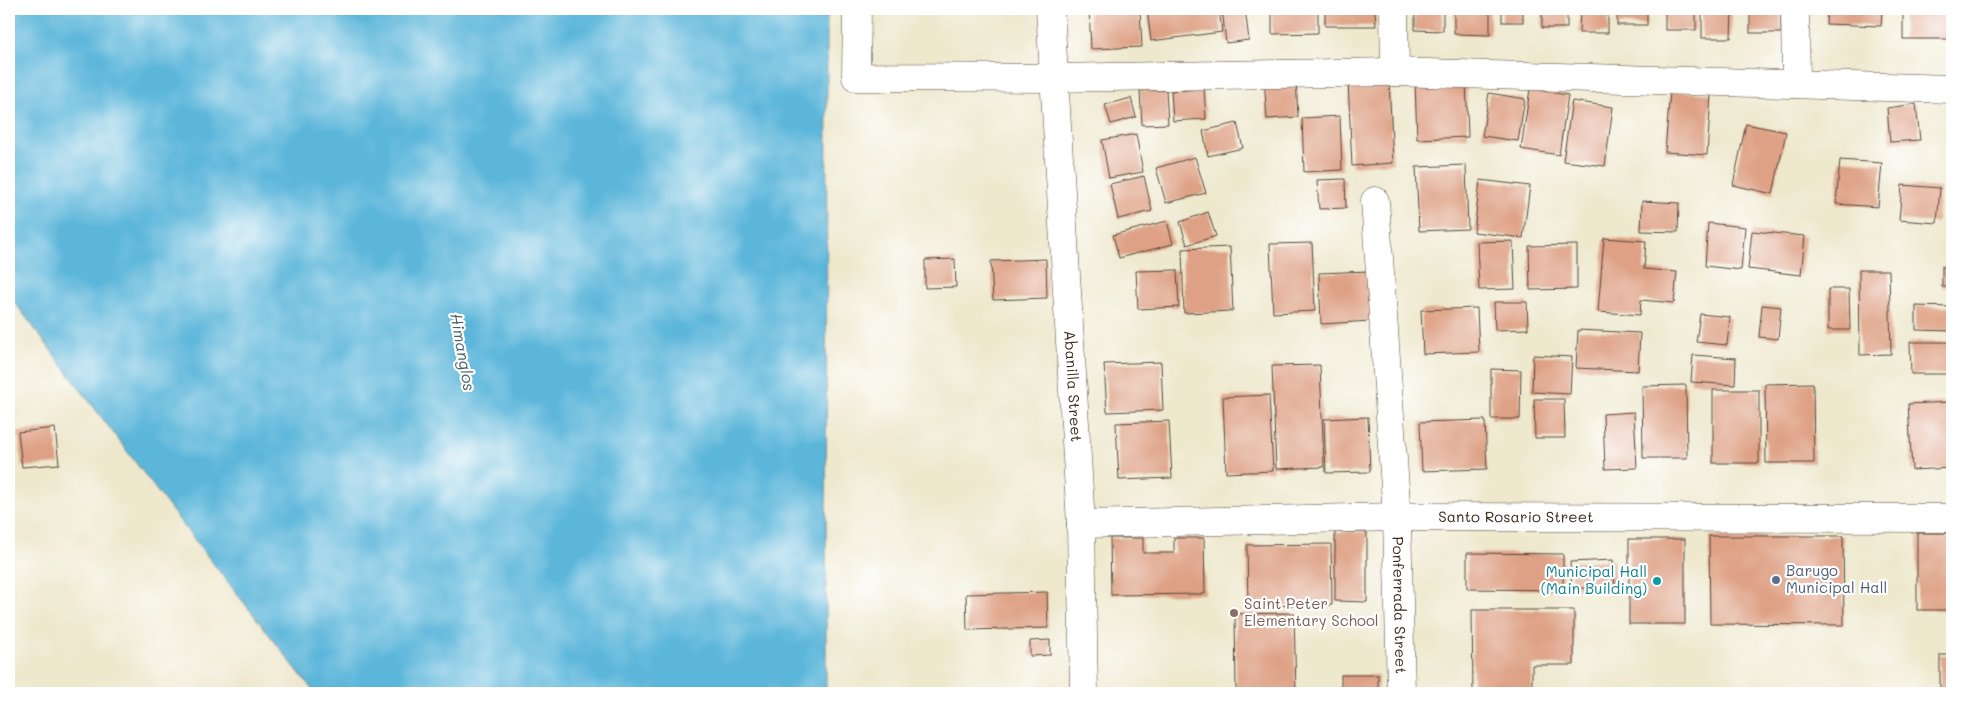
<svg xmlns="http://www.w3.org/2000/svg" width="1961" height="702" font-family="Mali,sans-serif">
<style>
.water{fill:#5cb6da;stroke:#4c707c}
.building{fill:#dea185}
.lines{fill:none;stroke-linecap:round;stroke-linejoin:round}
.minor-casing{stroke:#564638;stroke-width:29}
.minor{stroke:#fff;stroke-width:28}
.service-dot{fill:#5c6f8a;stroke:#fff;stroke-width:2}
.culture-dot{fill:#0f9aa8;stroke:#fff;stroke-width:2}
.education-dot{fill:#8d6e63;stroke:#fff;stroke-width:2}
.labels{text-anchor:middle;stroke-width:4.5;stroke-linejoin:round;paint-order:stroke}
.street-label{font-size:15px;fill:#3b2a1e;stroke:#fff}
.service-label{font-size:15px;fill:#4e5e75;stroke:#fff;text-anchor:start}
.culture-label{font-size:15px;fill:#0d838f;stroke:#fff;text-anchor:end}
.education-label{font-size:15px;fill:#785e54;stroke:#fff;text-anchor:start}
.water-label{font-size:16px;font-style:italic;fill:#486269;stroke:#fff}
</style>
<rect width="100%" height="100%" fill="#fff"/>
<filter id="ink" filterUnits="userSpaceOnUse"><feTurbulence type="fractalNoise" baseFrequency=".02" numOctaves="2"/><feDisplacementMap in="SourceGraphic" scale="10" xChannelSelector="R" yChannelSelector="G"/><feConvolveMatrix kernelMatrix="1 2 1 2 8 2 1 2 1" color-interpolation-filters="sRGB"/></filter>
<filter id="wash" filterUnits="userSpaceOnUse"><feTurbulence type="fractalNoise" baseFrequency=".0096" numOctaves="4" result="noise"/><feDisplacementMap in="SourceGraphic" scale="20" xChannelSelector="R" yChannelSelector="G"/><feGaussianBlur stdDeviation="1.12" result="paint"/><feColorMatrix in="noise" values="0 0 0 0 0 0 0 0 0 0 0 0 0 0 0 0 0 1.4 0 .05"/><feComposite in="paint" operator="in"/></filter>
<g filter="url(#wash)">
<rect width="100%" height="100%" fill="#eee8cd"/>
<!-- water -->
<path class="water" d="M9,9H827L826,693H315L176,516L13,300L9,286Z"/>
<g id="blocks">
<!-- building -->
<g class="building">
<path d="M1089,9H1140L1142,47L1091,49Z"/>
<path d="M1147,9H1219L1222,32L1151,41Z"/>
<path d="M1222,9H1245L1249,40L1226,43Z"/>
<path d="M1272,9H1318V33L1272,34Z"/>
<path d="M1325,9H1375L1376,26H1325Z"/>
<path d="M1415,9H1443V31L1415,30Z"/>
<path d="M1454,9H1490V35L1454,34Z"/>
<rect x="1502" y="9" width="21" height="13"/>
<rect x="1542" y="9" width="25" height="19"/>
<path d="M1580,9H1608V33H1579Z"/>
<rect x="1617" y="9" width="30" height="16"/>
<rect x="1665" y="9" width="31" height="21"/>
<path d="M1702,9H1732L1731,38H1702Z"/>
<rect x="1750" y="9" width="31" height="24"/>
<path d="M1827,9H1882L1881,26L1826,24Z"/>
<rect x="1903" y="9" width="46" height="30"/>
<path d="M1296,77L1298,117L1267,119L1264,79Z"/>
<path d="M1389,78L1393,163L1352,166L1348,81Z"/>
<path d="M1466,79L1468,137L1417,139L1415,82Z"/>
<path d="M1204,89L1206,119L1173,121L1171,91Z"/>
<path d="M1530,89L1568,95L1559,155L1521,149Z"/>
<path d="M1166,90L1168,124L1142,125L1140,91Z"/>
<path d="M1670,91L1711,94L1707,155L1665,152Z"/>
<path d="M1489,93L1525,99L1518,141L1482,136Z"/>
<path d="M1131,98L1136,117L1111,124L1105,105Z"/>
<path d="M1572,101L1613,107L1605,166L1563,161Z"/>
<path d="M1916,104L1920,140L1890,142L1887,108Z"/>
<path d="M1340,116L1342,170L1304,172L1302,118Z"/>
<path d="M1237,123L1243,148L1208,156L1203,131Z"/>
<path d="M1746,124L1786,132L1773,194L1733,185Z"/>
<path d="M1136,134L1143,172L1109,178L1102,140Z"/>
<path d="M1195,157L1206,193L1166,203L1156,168Z"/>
<path d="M1840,160L1882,163L1878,207L1836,204Z"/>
<path d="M1466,165L1468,229L1419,231L1416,167Z"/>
<path d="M1144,176L1152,211L1118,219L1110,184Z"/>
<path d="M1345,179L1346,208L1319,209L1317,180Z"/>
<path d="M1480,180L1530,186L1523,238L1474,232Z"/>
<path d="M1902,185L1940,188L1937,223L1899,220Z"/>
<path d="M1642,201L1679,203L1678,232L1641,231Z"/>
<path d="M1208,212L1216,236L1187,245L1180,222Z"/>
<path d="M1167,221L1173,244L1119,258L1113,235Z"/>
<path d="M1708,223L1745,227L1741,270L1705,266Z"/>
<path d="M1752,231L1805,236L1801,275L1748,269Z"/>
<path d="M1604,238L1646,241L1644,269L1677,272L1674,303L1641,300L1640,315L1598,312Z"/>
<path d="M1513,241L1515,289L1479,290L1477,242Z"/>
<path d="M1312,243L1315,311L1273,313L1270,244Z"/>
<path d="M1577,245V289L1530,290L1529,246Z"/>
<path d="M1230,247L1233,311L1184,313L1182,249Z"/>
<path d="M955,259L956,287L925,288V260Z"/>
<path d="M1046,259L1047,298L993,300L991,261Z"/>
<rect x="1942" y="267" width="10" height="20"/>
<path d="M1177,270L1179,307L1138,309L1136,271Z"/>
<path d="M1859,270H1889L1891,354L1860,355Z"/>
<path d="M1369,271L1371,321L1321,324L1319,273Z"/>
<path d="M1828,289H1849L1850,330H1828Z"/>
<path d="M1494,302H1527L1528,329L1495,330Z"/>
<path d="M1762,305L1781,307L1778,339L1759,337Z"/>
<path d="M1916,306L1952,307V331L1916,330Z"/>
<path d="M1477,308L1479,352L1423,354L1421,310Z"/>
<path d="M1700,314L1730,317L1727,345L1696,342Z"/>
<path d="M1578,330L1640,333L1638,371L1576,368Z"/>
<path d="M1910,342H1952V374H1911Z"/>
<path d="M1533,355L1572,357L1570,394L1532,392Z"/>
<path d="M1693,355L1736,358L1735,385L1691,382Z"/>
<path d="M1161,362L1163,410L1107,412L1104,364Z"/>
<path d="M1320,365L1324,467L1276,469L1272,366Z"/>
<path d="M1491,369L1521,370L1520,419H1491Z"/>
<path d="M1813,383L1814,463H1766L1765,384Z"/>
<path d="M1686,385L1687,458H1643L1642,386Z"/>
<rect x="1713" y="390" width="46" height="73"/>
<path d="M1269,395L1273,471L1226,473L1223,397Z"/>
<path d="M1534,399H1564L1565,438H1535Z"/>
<path d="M1951,402L1952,468L1912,470L1908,404Z"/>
<path d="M1634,412L1637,468L1605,469L1603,414Z"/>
<path d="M1368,417L1370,472L1326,473L1324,419Z"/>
<path d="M1485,420L1487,469L1422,471L1420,422Z"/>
<path d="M1169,421L1172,478L1119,480L1116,423Z"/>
<path d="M55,428L59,464L22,467L18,432Z"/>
<path d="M1335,532H1367V602L1335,601Z"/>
<rect x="1917" y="533" width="35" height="77"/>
<path d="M1709,536H1843L1844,625L1710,624Z"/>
<path d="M1110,538H1143V553H1174V538H1204L1205,594L1111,595Z"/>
<rect x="1629" y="539" width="56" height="85"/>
<path d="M1331,544L1332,605L1248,606L1247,545Z"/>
<path d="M1467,553L1563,554V590L1467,589Z"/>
<path d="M1613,560L1615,586L1572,589L1570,562Z"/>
<path d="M1047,592L1048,628L967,630L966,594Z"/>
<path d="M1472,610H1574V665H1532V693H1473Z"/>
<path d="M1294,613L1296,693H1236L1235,614Z"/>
<path d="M1050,640V655L1030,656V641Z"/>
<rect x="1940" y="655" width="12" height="38"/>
<rect x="1341" y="675" width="37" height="18"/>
</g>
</g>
</g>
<g filter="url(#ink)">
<use href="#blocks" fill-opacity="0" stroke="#564638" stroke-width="1"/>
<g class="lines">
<!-- minor casing -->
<g class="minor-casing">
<g id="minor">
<path d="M857,9L856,77L1053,78L1395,72L1952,89"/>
<path id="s1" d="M1050,9L1081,524L1084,693"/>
<path d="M1394,9L1395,72"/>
<path d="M1795,9L1796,84"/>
<path id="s2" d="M1375,201L1397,517L1401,693"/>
<path id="s3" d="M1081,524L1397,517L1952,518"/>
</g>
</g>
<!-- minor -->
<use href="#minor" class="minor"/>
</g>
</g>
<!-- markers -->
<circle class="service-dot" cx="1776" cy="580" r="5"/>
<circle class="culture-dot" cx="1657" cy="581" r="5"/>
<circle class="education-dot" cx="1234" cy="613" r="5"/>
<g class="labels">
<!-- street labels -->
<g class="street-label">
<text dy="5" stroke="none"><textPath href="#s1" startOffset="378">Abanilla Street</textPath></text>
<text dy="5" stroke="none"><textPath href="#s3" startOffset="435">Santo Rosario Street</textPath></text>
<text dy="5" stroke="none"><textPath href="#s2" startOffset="405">Ponferrada Street</textPath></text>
</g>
<!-- service labels -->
<g class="service-label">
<text x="1786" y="576">Barugo<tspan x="1786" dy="17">Municipal Hall</tspan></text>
</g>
<!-- culture labels -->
<g class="culture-label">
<text x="1647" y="577">Municipal Hall<tspan x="1647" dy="17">(Main Building)</tspan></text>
</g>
<!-- education labels -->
<g class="education-label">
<text x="1244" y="609">Saint Peter<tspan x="1244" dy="17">Elementary School</tspan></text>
</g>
<!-- water labels -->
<g class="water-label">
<text transform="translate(463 352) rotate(80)" y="6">Himanglos</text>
</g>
</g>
<!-- margin -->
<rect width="1961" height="702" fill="none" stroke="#fff" stroke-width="30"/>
</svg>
